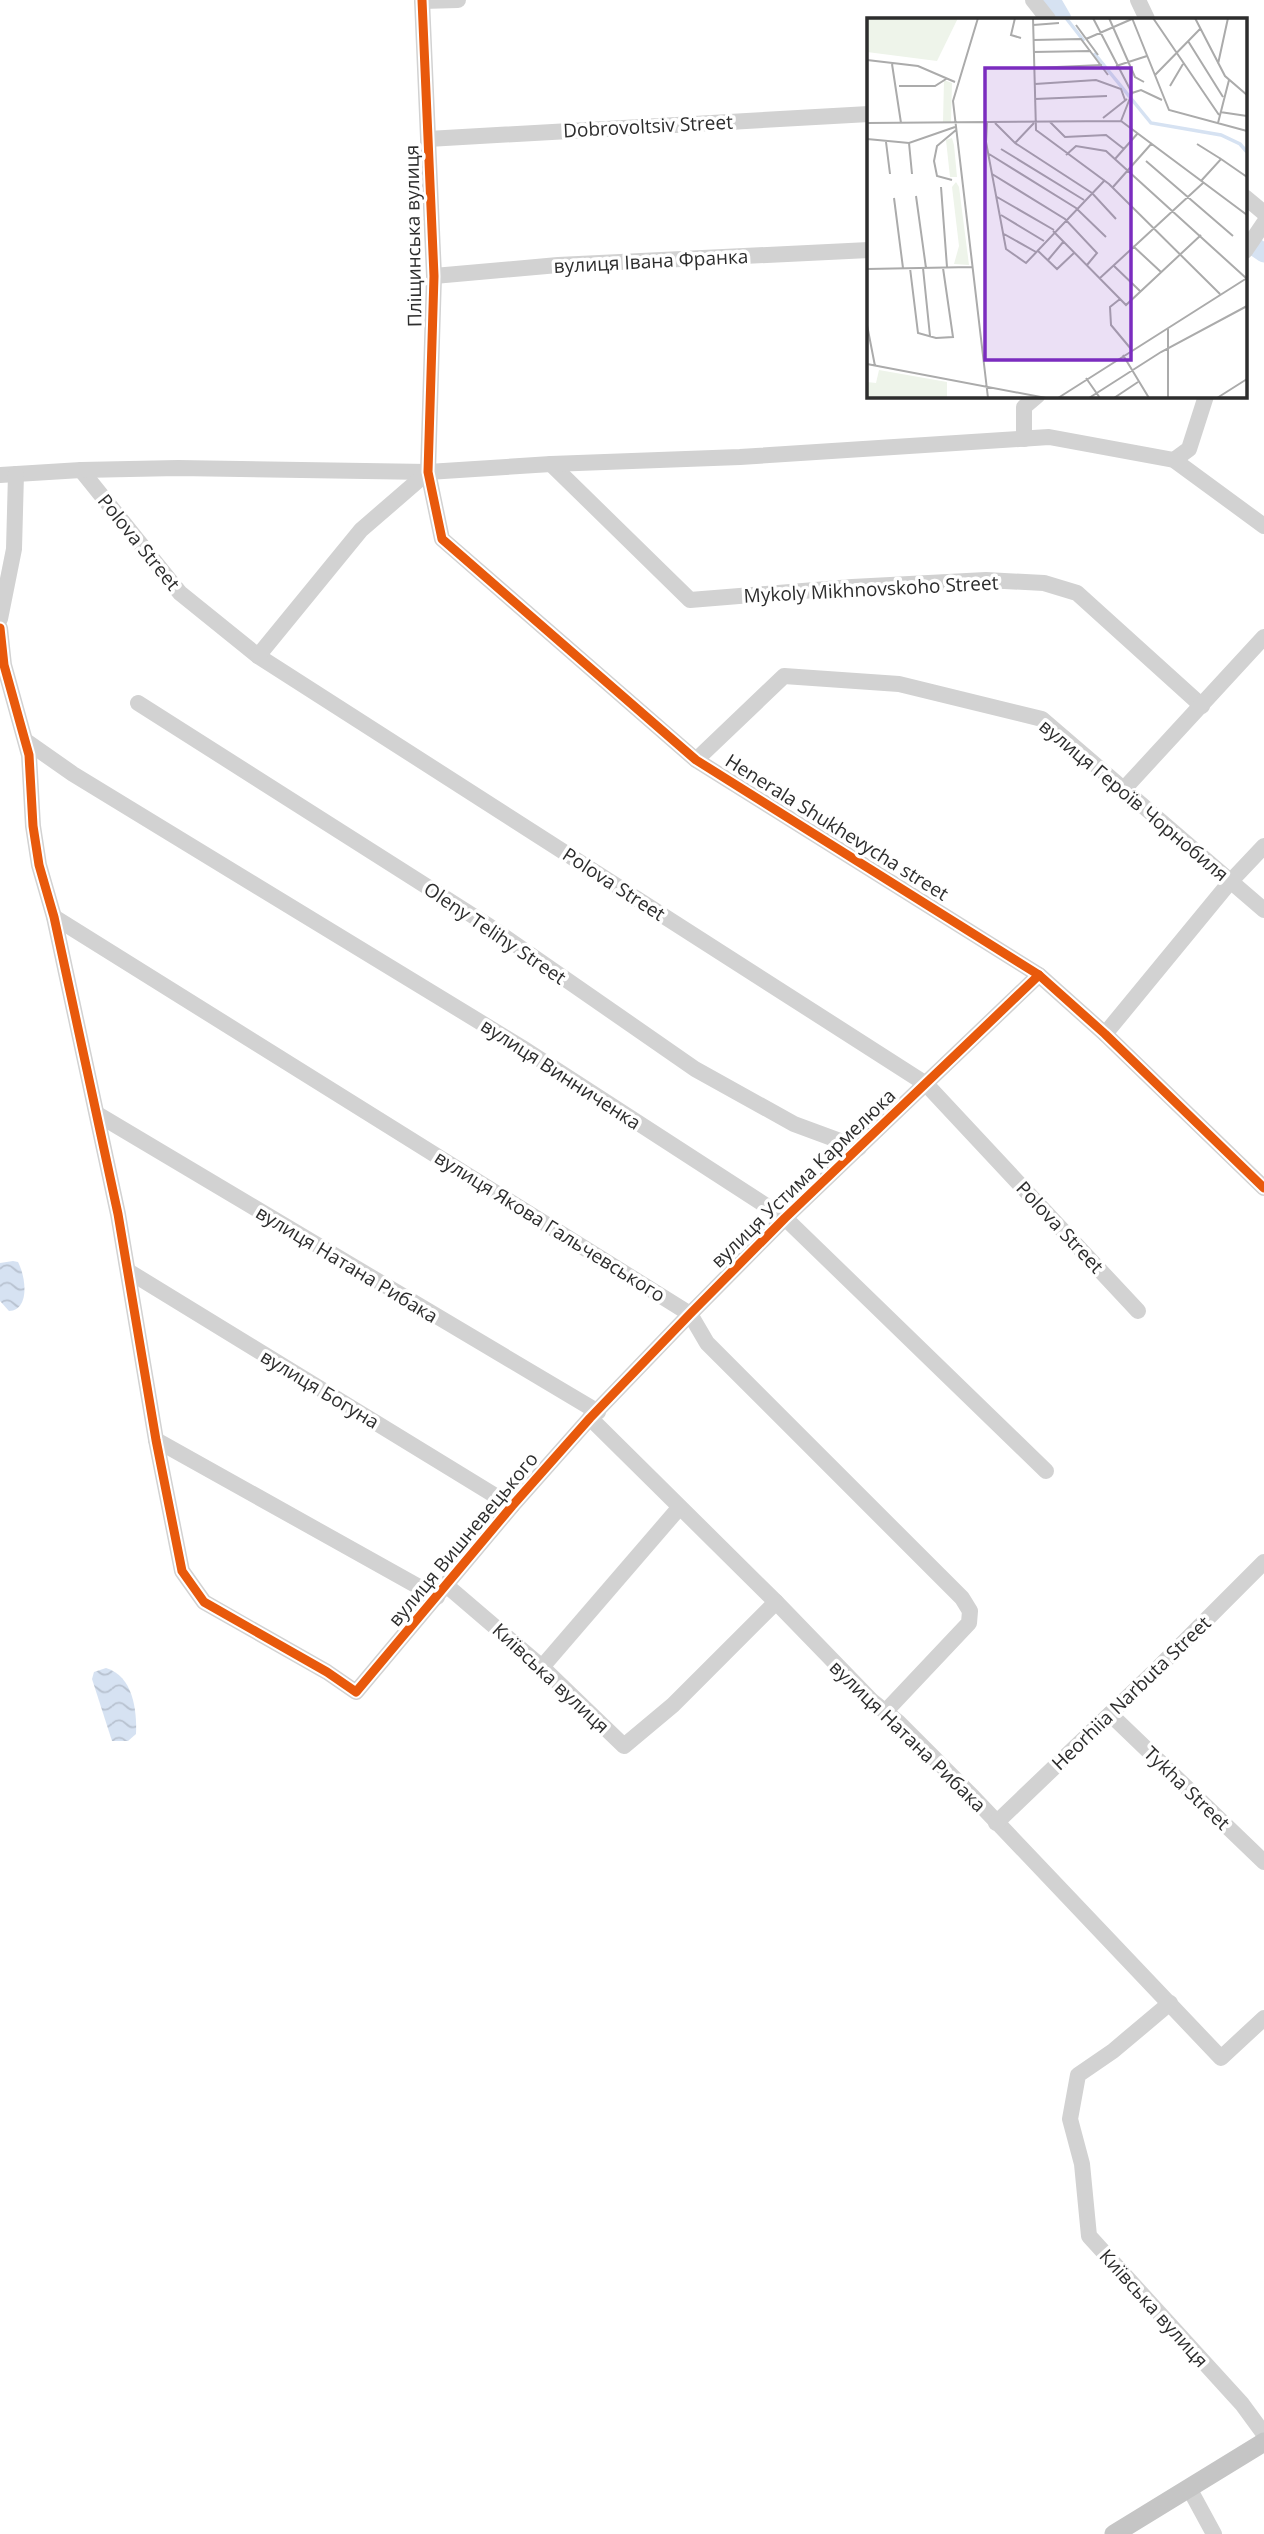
<svg xmlns="http://www.w3.org/2000/svg" width="1264" height="2534" font-family="'Open Sans',sans-serif">
<style>
.water{fill:url(#water-waves)}
.lines{fill:none;stroke-linecap:round;stroke-linejoin:round}
.river{stroke:#d6e2f2;stroke-width:19}
.minor{stroke:#d2d2d2;stroke-width:16}
.major{stroke:#c5c5c5;stroke-width:19}
.cycleway-casing{stroke:#fff;stroke-width:13}
.cycleway{stroke:#e8590c;stroke-width:9}
.labels{text-anchor:middle;stroke-width:7;stroke-linejoin:round;paint-order:stroke}
.street-label{font-size:19px;fill:#2d2d2d;stroke:#fff}
.inset-river{fill:none;stroke:#d6e2f2;stroke-width:3.5}
.inset-road{fill:none;stroke:#ababab;stroke-width:2}
.view{fill:#7b2cbf;fill-opacity:0.15;stroke:#7b2cbf;stroke-width:3.5}
.inset-edge{fill:none;stroke:#2d2d2d;stroke-width:3.5}
</style>
<defs>
<pattern id="water-waves" width="16" height="10" patternUnits="userSpaceOnUse" patternTransform="scale(1.75)"><rect width="16" height="10" fill="#d6e2f2"/><path d="M0 5q4-4 8 0t8 0" fill="none" stroke="#b8c2d0"/></pattern>
</defs>
<rect width="100%" height="100%" fill="#fff"/>
<!-- water -->
<g class="water">
<path d="M13,1261L18,1262C26,1277 30,1310 9,1311L0,1301V1263Z"/>
<path d="M106,1668C133,1676 137,1710 136,1734L128,1741H112L92,1679L94,1672Z"/>
</g>
<g class="lines">
<!-- river -->
<g class="river">
<path d="M1051,0L1062,19"/>
<path d="M1245,240L1264,253"/>
</g>
<!-- minor -->
<g class="minor">
<path d="M422,0L434,276L428,472L442,539L696,760L1039,975L1105,1034L1264,1188"/>
<path d="M1033,0L1048,19"/>
<path d="M1138,0L1147,19"/>
<path d="M422,1L458,0"/>
<path d="M428,139L869,114"/>
<path d="M1245,197L1264,213"/>
<path d="M1245,251L1264,223"/>
<path d="M434,276L558,265L869,250"/>
<path d="M1024,439V407L1037,396"/>
<path d="M1174,460L1189,449L1206,396"/>
<path d="M551,464L690,600L852,587L986,580L1044,583L1077,593L1202,706"/>
<path d="M81,470L180,593L258,656L926,1084L1138,1311"/>
<path d="M0,475L81,470L178,468L428,472L551,464L740,457L1049,437L1174,460L1264,526"/>
<path d="M0,619L14,549L16,474"/>
<path d="M0,628L4,665L29,755L33,826L39,865L54,917L118,1214L156,1440L182,1571L204,1602L327,1672L356,1692L512,1506L590,1418L690,1314L785,1218L1039,975"/>
<path d="M258,656L361,530L428,472"/>
<path d="M138,703L489,926L695,1069L794,1124L859,1148"/>
<path d="M26,741L73,774L521,1047L785,1218L1046,1471"/>
<path d="M696,760L784,676L899,684L1042,719L1264,910"/>
<path d="M1123,790L1264,637"/>
<path d="M54,917L690,1314L707,1343L962,1598L970,1611L969,1623L885,1712"/>
<path d="M1105,1034L1230,882L1264,846"/>
<path d="M97,1114L598,1412"/>
<path d="M128,1271L512,1506"/>
<path d="M590,1418L776,1602L872,1701L898,1722L973,1797L1221,2058L1264,2018"/>
<path d="M156,1440L437,1597"/>
<path d="M446,1585L542,1667L624,1746L673,1705L776,1602"/>
<path d="M542,1667L679,1508"/>
<path d="M1110,1714L1264,1862"/>
<path d="M996,1823L1157,1669L1264,1562"/>
<path d="M1170,2003L1113,2051L1078,2075L1070,2119L1082,2164L1089,2236L1242,2404L1264,2434"/>
<path d="M1189,2488L1214,2534"/>
</g>
<!-- major -->
<path class="major" d="M1114,2534L1264,2442"/>
<!-- cycleway casing -->
<g class="cycleway-casing">
<g id="cycleway">
<path d="M422,0L434,276L428,472L442,539L696,760L1039,975L1105,1034L1264,1188"/>
<path d="M0,628L4,665L29,755L33,826L39,865L54,917L118,1214L156,1440L182,1571L204,1602L327,1672L356,1692L512,1506L590,1418L690,1314L785,1218L1039,975"/>
</g>
</g>
<!-- cycleway -->
<use href="#cycleway" class="cycleway"/>
</g>
<g class="labels">
<!-- street labels -->
<g class="street-label">
<text transform="translate(648 126) rotate(-3)" y="7">Dobrovoltsiv Street</text>
<text transform="translate(413 236) rotate(-91)" y="7">Пліщинська вулиця</text>
<text transform="translate(651 261) rotate(-3)" y="7">вулиця Івана Франка</text>
<text transform="translate(139 542) rotate(51)" y="7">Polova Street</text>
<text transform="translate(871 589) rotate(-3)" y="7">Mykoly Mikhnovskoho Street</text>
<text transform="translate(1134 800) rotate(40)" y="7">вулиця Героїв Чорнобиля</text>
<text transform="translate(837 827) rotate(32)" y="7">Henerala Shukhevycha street</text>
<text transform="translate(614 884) rotate(33)" y="7">Polova Street</text>
<text transform="translate(495 933) rotate(34)" y="7">Oleny Telihy Street</text>
<text transform="translate(561 1074) rotate(33)" y="7">вулиця Винниченка</text>
<text transform="translate(803 1178) rotate(-44)" y="7">вулиця Устима Кармелюка</text>
<text transform="translate(550 1226) rotate(32)" y="7">вулиця Якова Гальчевського</text>
<text transform="translate(1060 1227) rotate(47)" y="7">Polova Street</text>
<text transform="translate(347 1264) rotate(31)" y="7">вулиця Натана Рибака</text>
<text transform="translate(320 1389) rotate(31)" y="7">вулиця Богуна</text>
<text transform="translate(463 1539) rotate(-50)" y="7">вулиця Вишневецького</text>
<text transform="translate(551 1678) rotate(43)" y="7">Київська вулиця</text>
<text transform="translate(1131 1693) rotate(-44)" y="7">Heorhiia Narbuta Street</text>
<text transform="translate(908 1736) rotate(44)" y="7">вулиця Натана Рибака</text>
<text transform="translate(1187 1788) rotate(44)" y="7">Tykha Street</text>
<text transform="translate(1154 2308) rotate(48)" y="7">Київська вулиця</text>
</g>
</g>
<!-- overview -->
<g transform="translate(867 18)">
<rect width="380" height="380" fill="#fff"/>
<path d="M12,352L80,364V380H0V364L9,365Z" fill="#eef4ea"/>
<path d="M0,0H91L70,43L0,34ZM77,62L85,65L84,104H76ZM85,120L87,127L90,159H83L79,122ZM89,164L92,169L102,247L87,246L92,228L85,169Z" fill="#eef4ea"/>
<path class="inset-river" d="M199,0L217,23M227,35L284,105L354,117L373,126L380,134"/>
<path class="inset-road" d="M111,0L86,83L121,380M148,0L144,17L154,20M166,0L169,112L242,166L353,276M226,0L265,75M242,0L268,59L277,64M265,0L302,92L380,113M286,0L352,97M328,0L358,58L380,77M166,7L192,5M209,7L231,37M219,21L265,1M166,22L214,21L241,57M321,23L356,79M166,34L224,33M0,42L51,48L88,64M25,46L34,105M351,46L361,0M249,48L280,38M167,50L235,47M288,57L333,11M168,66L229,62L254,71L258,82M32,68H68L79,61M303,68L316,46M265,75L274,72L295,82M168,81L240,78M353,94L380,98M236,100L260,81M254,103L265,75M120,104L119,124L139,231L159,245L238,162M183,104L198,119L239,117L257,131M0,105L254,103L380,197M128,105L148,125L225,175L249,201M351,105L362,62M0,121L42,125L88,109M19,124L23,156M42,125L45,156M148,125L167,105M330,126L354,141M134,131L217,182M122,136L209,190L239,219M199,137L209,128L239,133L379,260M248,141L271,115M279,143L366,218M125,156L198,201L230,235L220,247M85,162L70,158L67,143L70,128L89,112M334,163L354,141L380,159M74,169L80,249M246,169L285,125M49,178L59,250M130,179L187,212M27,180L36,250M134,197L177,223M186,213L259,287L334,217M137,216L169,234M266,228L294,254M170,232L190,251L208,234M181,242L197,223M246,247L273,273M43,250L51,315L69,320L86,319L76,250M56,250L63,318M0,251L105,249M233,260L336,165M253,281L243,289L244,307L264,331M0,307L8,348M301,310V380M256,337L282,380M0,346L179,380M219,360L233,380M191,380L380,260M222,380L294,334L380,288M247,380L271,364M350,380L380,361"/>
<path class="view" d="M118,50H264V342H118Z"/>
<rect width="380" height="380" class="inset-edge"/>
</g>
</svg>
